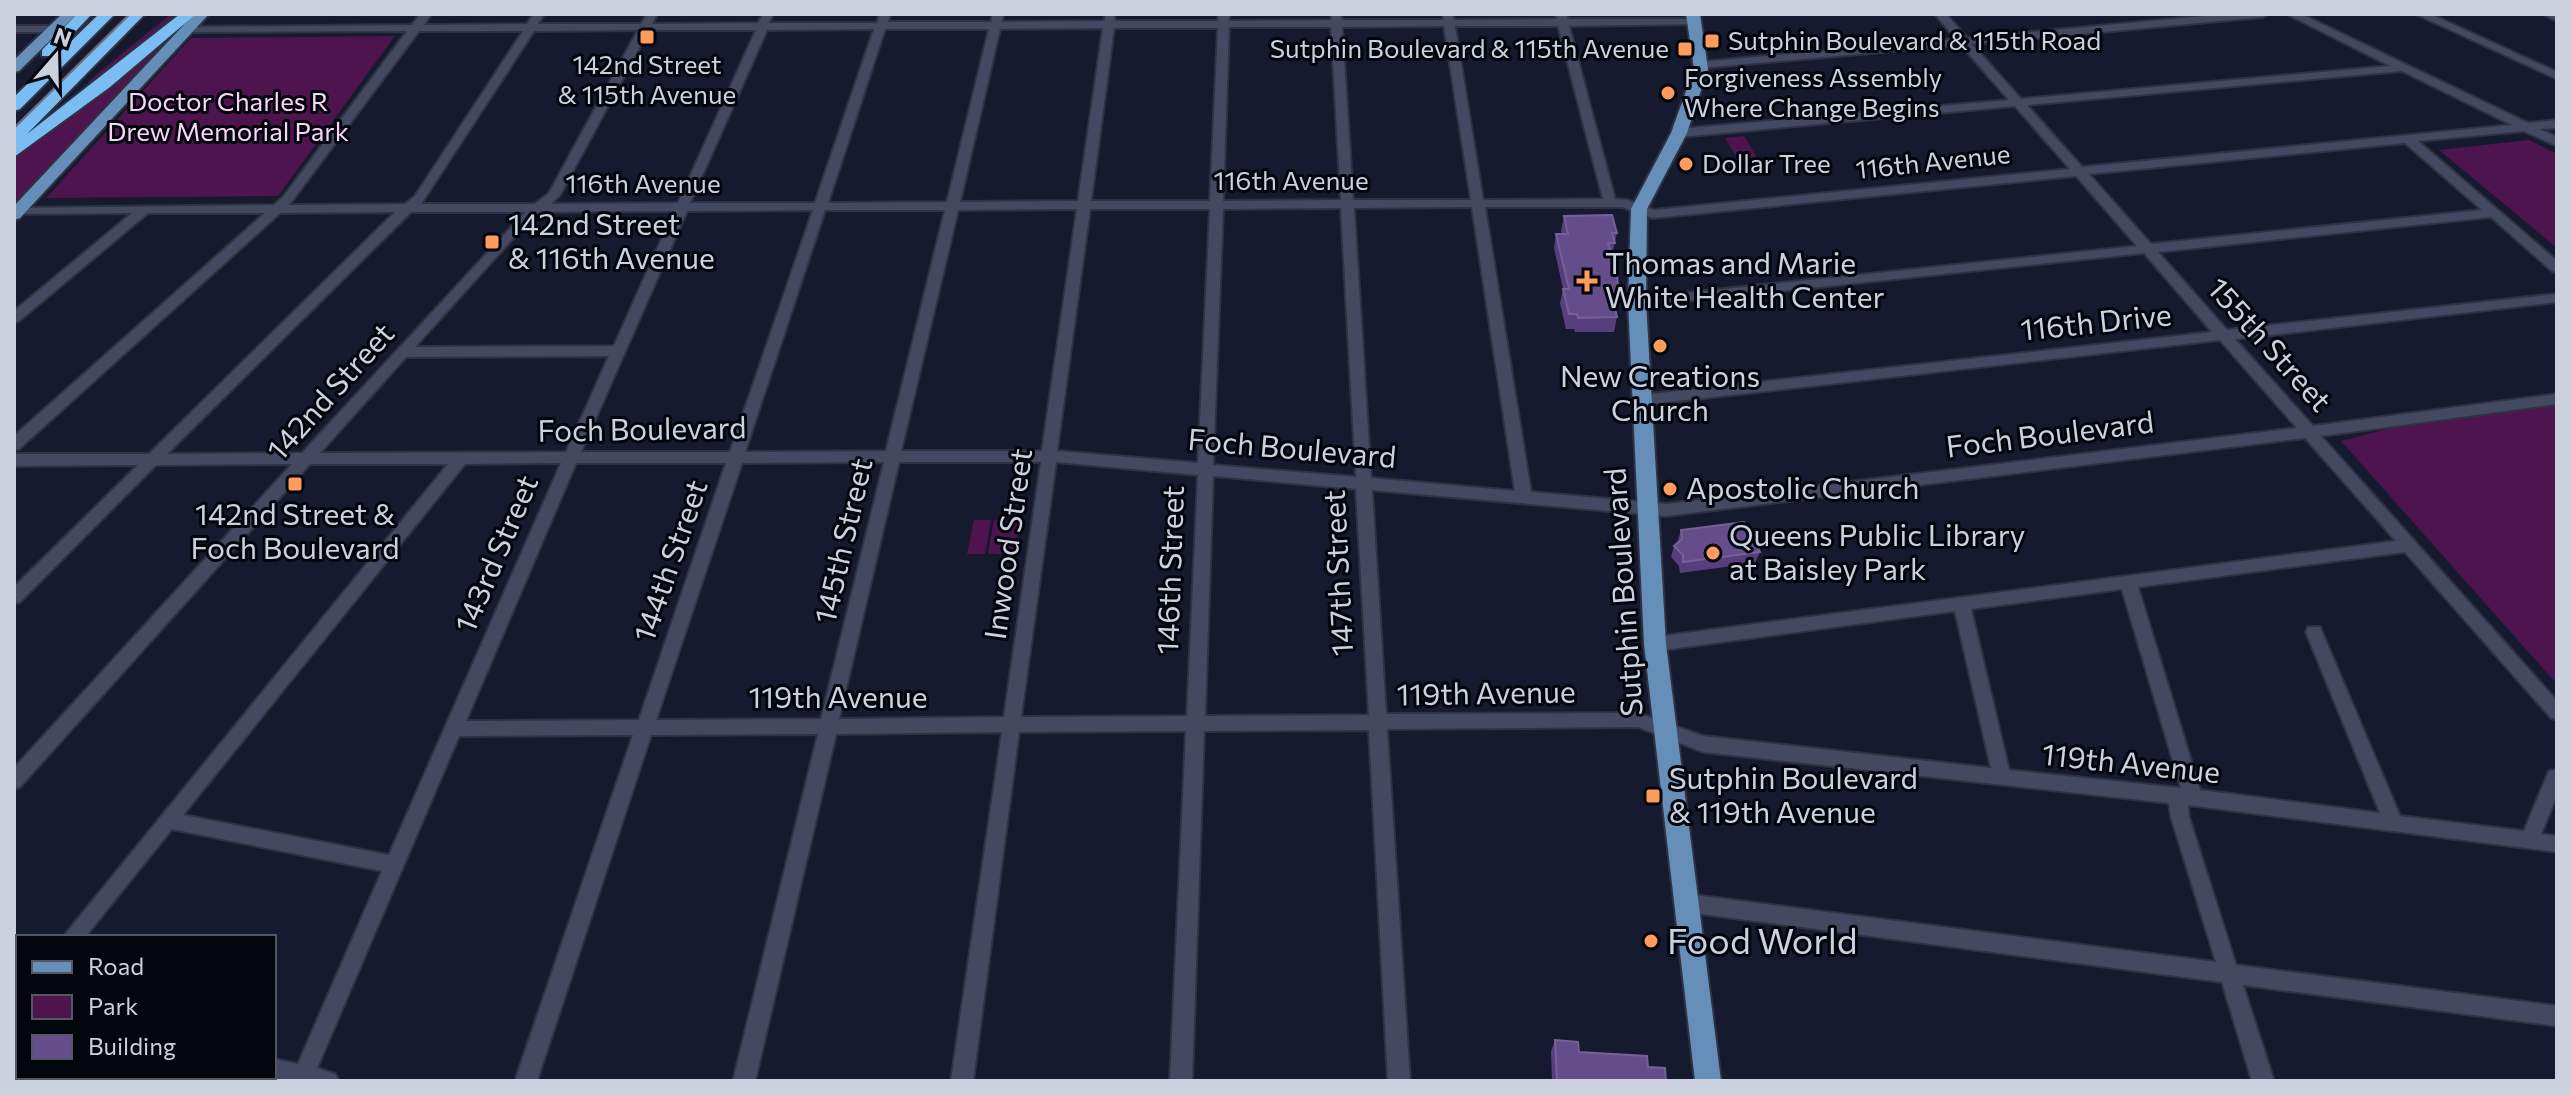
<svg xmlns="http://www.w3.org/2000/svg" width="2571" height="1095" font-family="Commissioner,sans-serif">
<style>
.green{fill:#4e144d}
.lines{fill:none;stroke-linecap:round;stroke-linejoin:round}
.minor-casing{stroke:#2f3242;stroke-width:4}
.major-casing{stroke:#2f3242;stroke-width:4}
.highway-casing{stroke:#2f3242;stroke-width:4}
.minor{fill:#434961;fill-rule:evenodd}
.major{fill:#658fb9;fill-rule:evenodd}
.highway{fill:#7bbdf3;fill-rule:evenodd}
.tram{stroke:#6a6f81;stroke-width:2}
.wall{fill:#583d7f}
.building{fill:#644d8a;stroke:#746297;stroke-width:2}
.poi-dot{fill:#ff9b5b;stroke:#04060e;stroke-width:3}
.labels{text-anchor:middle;stroke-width:6;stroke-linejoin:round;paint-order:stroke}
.far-poi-label{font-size:26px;fill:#ccd1df;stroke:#04060e;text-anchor:start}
.far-park-label{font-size:26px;fill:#f8d5f6;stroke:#04060e}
.far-street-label{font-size:26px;fill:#ccd1df;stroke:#04060e}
.poi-label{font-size:30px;fill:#ccd1df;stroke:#04060e;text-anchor:start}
.street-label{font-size:30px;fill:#ccd1df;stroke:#04060e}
.near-poi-label{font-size:36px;fill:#ccd1df;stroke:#04060e;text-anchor:start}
</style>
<rect width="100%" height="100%" fill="#151a2e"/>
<!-- green -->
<g class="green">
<path d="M171,14H196L14,207V156L98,73Z"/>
<path d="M395,36L278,196L46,198L191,38Z"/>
<path d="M1744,136L1761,164L1742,166L1725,138Z"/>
<path d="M2529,140L2557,154V248L2439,150Z"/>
<path d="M2557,404V684L2341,441L2413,422Z"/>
<path d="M974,520H991L985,554H967Z"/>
<path d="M994,520L1020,521L1014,554H988Z"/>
</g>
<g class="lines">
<!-- minor casing -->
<g class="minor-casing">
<g id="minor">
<path d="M420,14H431L424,25L527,24L534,14H544L538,24H641L647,14H657L652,24L758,23L763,14H773L769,23H877L880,14H890L888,22H991L993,14H1003L1002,22L1104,21L1106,14H1114L1115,21H1218L1219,14H1229V21L1331,20L1332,14H1340L1342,20H1443L1444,14H1452L1454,20L1557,19L1556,14H1566L1568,19H1696L1701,22L1700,24L1569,26L1615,199L1628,200L1654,210L2070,169L2015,106L1679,137L1673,133L1679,129L2009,100L1961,45L1701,68L1695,65L1701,62L1956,39L1935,14H1946L1967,38L2227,14H2268L2263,17L1972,44L2021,99L2390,66L2287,14H2301L2528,123L2557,120V128L2540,129L2557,137V146L2524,131L2418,141L2557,261V272L2552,271L2491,217L2158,252L2227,330L2557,294V302L2235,339L2313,426L2557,394V404L2321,436L2557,701V720L2551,718L2405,552L2138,587L2200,790L2380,813L2306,632L2308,627H2320L2322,632L2400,816L2524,831L2549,771L2557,770V795L2541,834L2557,836V852L2188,805L2189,817L2236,965L2557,1006V1026L2243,985L2274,1081H2252L2222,982L1686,912L1679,909L1676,903L1679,897L1686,894L2216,962L2171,817L2169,803L1703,752L1638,727L1387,729L1410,1081H1388L1369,730L1204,731L1192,1081H1170L1186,731L1019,732L973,1081H951L1002,732L836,734L755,1081H733L818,734L651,735L537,1081H515L633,735L459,736L317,1068L335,1074L339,1081H281L268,1077H274V1059L298,1064L382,871L172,829L85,937H63L448,464H310L20,787L14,789V768L292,464L156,465L20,602L14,603V587L138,465L14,466V454H149L395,212L280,213L19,449L14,450V436L265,213H148L19,321L14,323V311L132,213L19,214L14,213V208L274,205L284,196L407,31L188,32L184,31V27L412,25ZM1444,26L1471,200H1353L1342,27ZM1455,26H1558L1603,199L1483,200ZM1229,27H1331L1341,200L1223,201ZM1103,28L1078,201L960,202L1000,29ZM1114,28H1218L1210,201H1091ZM874,29L815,203H690L767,30ZM885,29H989L947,202L828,203ZM638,30L549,193L535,204H421L534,31ZM649,30H756L678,203L551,204L560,195ZM419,31H523L415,196L405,204L289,205ZM2402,71L2512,125L2082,167L2027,105ZM2405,143L2482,210L2151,244L2089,174ZM2076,176L2137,246L1637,298L1630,302L1637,306L2144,253L2212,332L1642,395L1635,400L1642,405L2220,340L2297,428L1666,504L1531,492L1485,207H1622L1653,218ZM1472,207L1515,491L1371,478L1354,208ZM1341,208L1356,477L1213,465L1223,209ZM1077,209L1042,451H901L958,210ZM1090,209H1210L1198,463L1057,451ZM813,210L730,452H581L687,211ZM825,210H945L886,451L745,452ZM674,211L614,346L415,347L525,225L541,212ZM411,212H525L302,453L167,454ZM609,356L566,452L320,453L406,357ZM2305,438L2396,541L1655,637L1649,639L1647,644L1649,649L1655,651L1955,611L1991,768L1703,736L1638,713L1386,714L1372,490L1666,516ZM884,462L821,719L656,720L742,463ZM899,462H1041L1004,717L839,719ZM1056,462L1198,475L1187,716L1021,717ZM561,463L389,855L183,815L465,464ZM576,463H726L639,720L466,721ZM1213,476L1356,489L1369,715L1205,716ZM2122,589L2181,788L2009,770L1971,609Z"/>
<path d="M2416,14H2430L2557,72V79Z"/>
<path d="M2543,14H2557V21Z"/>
<path d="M14,26H55L61,29L55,32H14Z"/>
<path d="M18,995V1018L14,1020V997Z"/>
</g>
</g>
<!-- major casing -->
<g class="major-casing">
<g id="major">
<path d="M62,14H77L19,71L14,72V60Z"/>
<path d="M194,14H209L20,218L14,220V206Z"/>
<path d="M1686,14H1700L1708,69L1687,133L1647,209L1646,302L1666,644L1721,1081H1695L1644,644L1628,302L1631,209L1671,133L1694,69Z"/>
</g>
</g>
<!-- highway casing -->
<g class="highway-casing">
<g id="highway">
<path d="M77,14H92L52,56H42V50Z"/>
<path d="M99,14H115L20,109L14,111V97Z"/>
<path d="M130,14H145L27,134L180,14H196L110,87L14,157V129Z"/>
</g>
</g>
<!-- minor -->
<use href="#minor" class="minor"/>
<!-- major -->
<use href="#major" class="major"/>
<!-- highway -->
<use href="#highway" class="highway"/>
<!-- tram -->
<path class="tram" d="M14,128L130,14"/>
</g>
<!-- wall -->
<g class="wall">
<path d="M1564,216L1617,233L1612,255L1618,292L1615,307L1617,317L1614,332H1575L1574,329H1566L1560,303L1563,289L1554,248L1556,234H1562L1561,231Z"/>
<path d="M1681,530L1760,552L1755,563L1680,573L1679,566L1671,557L1674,546L1677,543Z"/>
<path d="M1555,1040L1579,1052L1648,1067L1666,1081H1552L1551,1051Z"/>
</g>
<!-- building -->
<g class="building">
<path d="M1612,215L1617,233H1612L1615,243H1608L1617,271L1618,292H1611L1617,317L1578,318L1577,314H1569L1563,289H1569L1556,234H1568L1564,216Z"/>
<path d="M1744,522L1760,552L1683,562V555L1674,546L1682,539L1681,530Z"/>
<path d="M1555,1040L1578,1042L1579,1052L1647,1056L1648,1067L1665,1068L1666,1081H1557Z"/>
</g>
<!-- markers -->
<g class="poi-dot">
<rect x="639" y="29" width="16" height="16" rx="4"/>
<rect x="1704" y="33" width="16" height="16" rx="4"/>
<rect x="1677" y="41" width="16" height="16" rx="4"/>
<circle cx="1668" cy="93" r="8"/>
<circle cx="1686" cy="164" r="8"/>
<rect x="484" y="234" width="16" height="16" rx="4"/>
<path d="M1583 269h8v8h8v8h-8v8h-8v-8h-8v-8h8z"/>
<circle cx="1660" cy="346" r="8"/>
<rect x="287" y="476" width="16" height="16" rx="4"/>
<circle cx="1670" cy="489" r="8"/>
<circle cx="1713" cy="553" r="8"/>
<rect x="1645" y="788" width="16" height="16" rx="4"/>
<circle cx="1651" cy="941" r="8"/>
</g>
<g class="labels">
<!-- far-poi labels -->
<g class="far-poi-label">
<text x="1728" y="50">Sutphin Boulevard &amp; 115th Road</text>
<text x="1669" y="58" text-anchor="end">Sutphin Boulevard &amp; 115th Avenue</text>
<text x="647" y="74" text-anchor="middle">142nd Street<tspan x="647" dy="30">&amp; 115th Avenue</tspan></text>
<text x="1684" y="87">Forgiveness Assembly<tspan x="1684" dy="30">Where Change Begins</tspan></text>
<text x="1702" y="173">Dollar Tree</text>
</g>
<!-- far-park labels -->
<g class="far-park-label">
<text x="228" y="111">Doctor Charles R<tspan x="228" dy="30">Drew Memorial Park</tspan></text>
</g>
<!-- far-street labels -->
<g class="far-street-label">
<text transform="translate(1933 162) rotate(-6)" y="9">116th Avenue</text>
<text x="1291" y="190">116th Avenue</text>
<text x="643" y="193">116th Avenue</text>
</g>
<!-- poi labels -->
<g class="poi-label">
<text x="508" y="235">142nd Street<tspan x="508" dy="34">&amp; 116th Avenue</tspan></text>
<text x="1605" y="274">Thomas and Marie<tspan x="1605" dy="34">White Health Center</tspan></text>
<text x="1660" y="387" text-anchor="middle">New Creations<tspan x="1660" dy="34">Church</tspan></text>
<text x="1686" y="499">Apostolic Church</text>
<text x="295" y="525" text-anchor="middle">142nd Street &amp;<tspan x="295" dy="34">Foch Boulevard</tspan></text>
<text x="1729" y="546">Queens Public Library<tspan x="1729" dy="34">at Baisley Park</tspan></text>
<text x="1669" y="789">Sutphin Boulevard<tspan x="1669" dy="34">&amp; 119th Avenue</tspan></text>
</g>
<!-- street labels -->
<g class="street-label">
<text transform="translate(2096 323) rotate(-6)" y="10">116th Drive</text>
<text transform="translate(2269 345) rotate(48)" y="10">155th Street</text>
<text transform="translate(331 392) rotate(-48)" y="10">142nd Street</text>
<text transform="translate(642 430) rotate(-1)" y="10">Foch Boulevard</text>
<text transform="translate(2050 435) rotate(-7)" y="10">Foch Boulevard</text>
<text transform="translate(1292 449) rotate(5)" y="10">Foch Boulevard</text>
<text transform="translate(844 541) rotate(-77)" y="10">145th Street</text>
<text transform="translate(1009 544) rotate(-82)" y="10">Inwood Street</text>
<text transform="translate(497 554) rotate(-67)" y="10">143rd Street</text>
<text transform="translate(671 561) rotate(-71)" y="10">144th Street</text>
<text transform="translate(1171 570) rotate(-88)" y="10">146th Street</text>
<text transform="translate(1339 573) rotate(-93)" y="10">147th Street</text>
<text transform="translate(1624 592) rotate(-94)" y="10">Sutphin Boulevard</text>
<text transform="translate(1486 694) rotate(-1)" y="10">119th Avenue</text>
<text x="838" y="708">119th Avenue</text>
<text transform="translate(2131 764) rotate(6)" y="10">119th Avenue</text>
</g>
<!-- near-poi labels -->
<g class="near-poi-label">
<text x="1667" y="954">Food World</text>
</g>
</g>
<!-- border -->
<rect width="2571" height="1095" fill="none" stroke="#ccd1df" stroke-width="32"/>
<!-- legend -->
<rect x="16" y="935" width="260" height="144" fill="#04060e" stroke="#545762" stroke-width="2"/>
<rect x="32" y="961" width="40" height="12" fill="#658fb9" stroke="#545762" stroke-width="2"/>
<text x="88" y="975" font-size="24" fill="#ccd1df">Road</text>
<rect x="32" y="995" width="40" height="24" fill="#4e144d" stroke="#545762" stroke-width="2"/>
<text x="88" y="1015" font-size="24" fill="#ccd1df">Park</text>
<rect x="32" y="1035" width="40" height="24" fill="#644d8a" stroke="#545762" stroke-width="2"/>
<text x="88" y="1055" font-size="24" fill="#ccd1df">Building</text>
<!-- north arrow -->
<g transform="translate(56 56) rotate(20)" stroke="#04060e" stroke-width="6" paint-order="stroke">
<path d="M0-6L14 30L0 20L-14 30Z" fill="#ccd1df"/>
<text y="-12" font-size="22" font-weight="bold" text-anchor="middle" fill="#ccd1df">N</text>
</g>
</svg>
